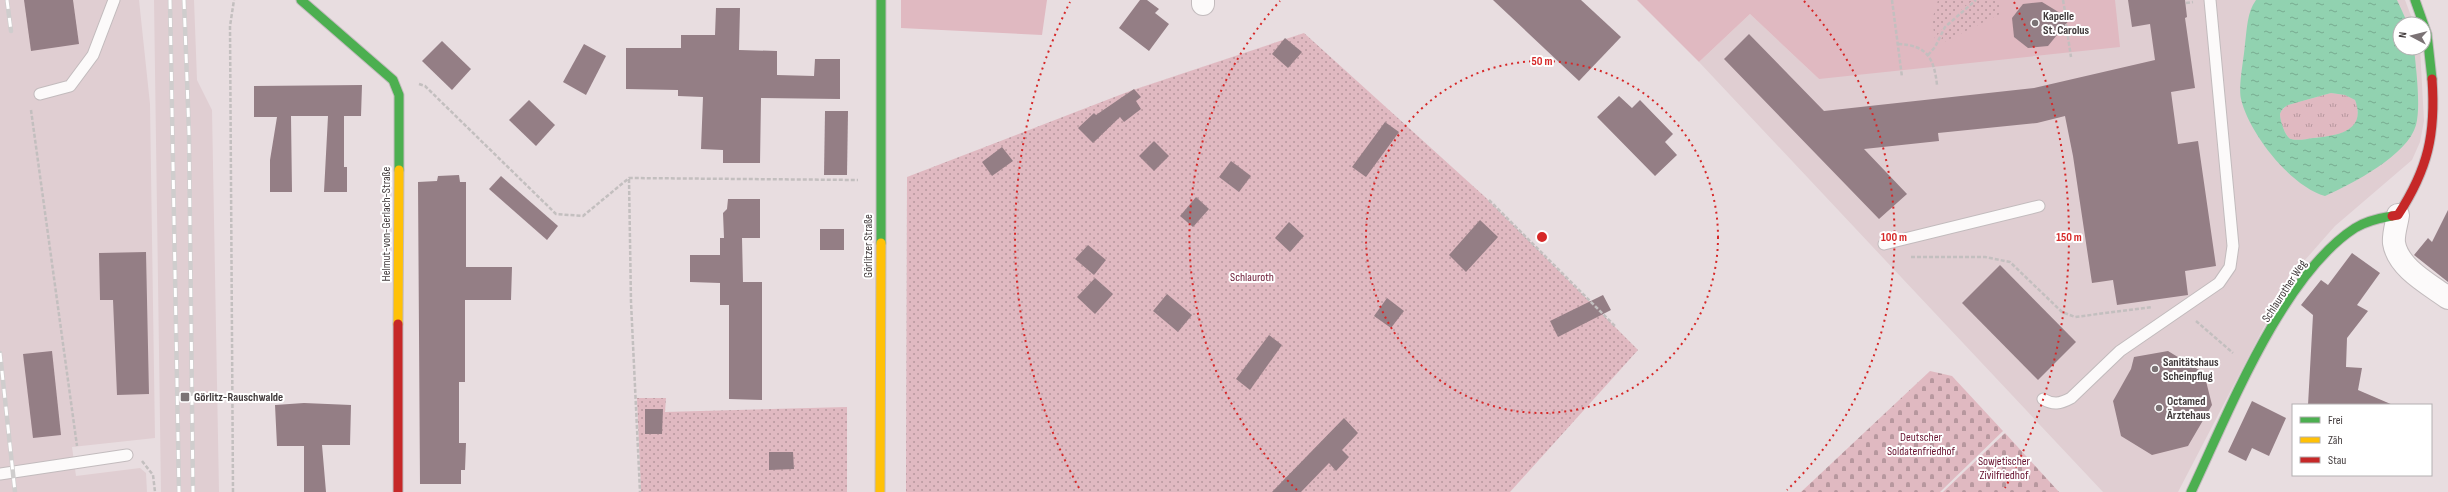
<svg xmlns="http://www.w3.org/2000/svg" width="2448" height="492" font-family="'Sofia Sans Condensed',sans-serif">
<style>
.built{fill:#e0ced2}
.grass{fill:url(#grass-tufts)}
.cemetery{fill:url(#cemetery-stones)}
.park{fill:#e0b9c1}
.garden{fill:url(#garden-dots)}
.water{fill:url(#water-ripples);fill-rule:evenodd}
.building{fill:#947e85}
.lines{fill:none;stroke-linecap:round;stroke-linejoin:round}
.lane-casing{stroke:#c2bbbd;stroke-width:13}
.street-casing{stroke:#c2bbbd;stroke-width:24}
.fast-casing{stroke:#c2bbbd;stroke-width:11}
.slow-casing{stroke:#c2bbbd;stroke-width:11}
.jam-casing{stroke:#c2bbbd;stroke-width:11}
.path{stroke:#c3bfbf;stroke-width:2.5;stroke-dasharray:4 2;stroke-linecap:butt}
.lane{stroke:#fcfafa;stroke-width:11}
.street{stroke:#fcfafa;stroke-width:22}
.fast{stroke:#4caf50;stroke-width:9}
.slow{stroke:#ffc107;stroke-width:9}
.jam{stroke:#c62828;stroke-width:9}
.rail-casing{stroke:#cfcdcd;stroke-width:4.5}
.rail{stroke:#fff;stroke-width:3;stroke-dasharray:9;stroke-linecap:butt}
.ring{fill:none;stroke:#d62828;stroke-width:2;stroke-dasharray:2 4}
.poi-dot{fill:#7b7375;stroke:#fff;stroke-width:1.5}
.labels{text-anchor:middle;stroke-width:4;stroke-linejoin:round;paint-order:stroke}
.poi-label{font-size:12px;font-weight:bold;fill:#413a3b;stroke:#fff;text-anchor:start}
.street-label{font-size:12px;fill:#413a3b;stroke:#fff}
.park-label{font-size:12px;fill:#67122f;stroke:#fff}
.centre{fill:#d62828;stroke:#fff;stroke-width:2}
.ring-label{font-size:12px;text-anchor:middle;font-weight:bold;fill:#d62828;stroke:#fff;stroke-width:4;stroke-linejoin:round;paint-order:stroke}
</style>
<defs>
<pattern id="grass-tufts" width="24" height="20" patternUnits="userSpaceOnUse"><rect width="24" height="20" fill="#e0b9c1"/><path d="M3 7l-1-3M5 7V3M7 7l1-3M15 17l-1-3M17 17v-4M19 17l1-3" fill="none" stroke="#b7979e"/></pattern>
<pattern id="cemetery-stones" width="16" height="16" patternUnits="userSpaceOnUse"><rect width="16" height="16" fill="#e0b9c1"/><path d="M2 7V4a2 2 0 0 1 4 0v3zM10 15v-3a2 2 0 0 1 4 0v3z" fill="#b7979e"/></pattern>
<pattern id="garden-dots" width="8" height="8" patternUnits="userSpaceOnUse"><rect width="8" height="8" fill="#e0b9c1"/><path d="M2 2h.1M6 6h.1" fill="none" stroke="#b7979e" stroke-width="1.8" stroke-linecap="round"/></pattern>
<pattern id="water-ripples" width="26" height="14" patternUnits="userSpaceOnUse"><rect width="26" height="14" fill="#91d2b0"/><path d="M2 4q2-2 4 0t4 0M15 11q2-2 4 0t4 0" fill="none" stroke="#78ab90"/></pattern>
</defs>
<rect width="100%" height="100%" fill="#e8dde0"/>
<!-- built -->
<g class="built">
<path d="M0,0H139L150,104L155,438L72,447L76,476L140,468L146,473L147,492H0Z"/>
<path d="M154,0H194L197,80L212,110L219,492H161Z"/>
<path d="M1876,0H2405L2414,24H2400V48H2420L2424,121L2420,142L2412,160L2335,226L2290,277L2178,492H2103L1699,62L1750,14L1819,79Z"/>
</g>
<!-- grass -->
<path class="grass" d="M2331,93L2345,95L2355,100C2367,132 2338,136 2313,138C2307,139 2297,141 2291,139C2285,137 2280,120 2280,114C2281,110 2284,108 2288,105Z"/>
<!-- cemetery -->
<g class="cemetery">
<path d="M1930,371L1952,376L2003,431L1940,492H1801Z"/>
<path d="M2005,433L2059,492H1943Z"/>
</g>
<!-- park -->
<g class="park">
<path d="M901,0H1047L1042,35L901,28Z"/>
<path d="M1637,0H2115L2120,47L1819,79L1750,14L1699,62Z"/>
</g>
<!-- garden -->
<g class="garden">
<path d="M1938,0H1973L1946,22L1935,39L1932,20Z"/>
<path d="M1979,0H2001L2000,14L1938,45L1949,25Z"/>
<path d="M1304,33L1484,196L1638,350L1510,492H906L907,177L1130,91Z"/>
<path d="M637,398H666L665,412L847,407V492H641Z"/>
</g>
<!-- water -->
<path class="water" d="M2256,0H2397L2408,24H2400V48H2414C2416,68 2421,107 2416,125C2408,155 2352,184 2325,196C2290,186 2249,133 2241,99C2238,86 2244,59 2245,44C2247,29 2247,12 2256,0ZM2331,93L2345,95L2355,100C2367,131 2337,136 2313,138C2307,139 2297,141 2291,139C2285,137 2280,120 2280,114C2281,110 2284,107 2288,105Z"/>
<!-- building -->
<g class="building">
<path d="M24,0H73L79,44L31,51Z"/>
<path d="M1140,0H1147L1159,9L1155,13L1169,24L1149,51L1119,28Z"/>
<path d="M1493,0H1581L1621,37L1579,81Z"/>
<path d="M2128,0H2185L2187,17L2185,18L2195,88L2171,92L2178,144L2198,141L2216,266L2185,271L2188,295L2117,305L2113,280L2092,283L2073,156L2065,116L2037,123L1938,133L1939,141L1864,149L1907,194L1879,219L1724,59L1749,34L1824,111L2034,88L2155,60L2150,24L2132,27Z"/>
<path d="M2042,2L2070,19L2048,46L2028,48L2014,37L2012,18L2023,4Z"/>
<path d="M716,8H740L739,50L777,51V75L814,76L815,59H840V99L761,98L760,163H723V150L701,149L703,97L678,96V90L626,89V48H681V35H715Z"/>
<path d="M1285,38L1302,52L1288,68L1272,54Z"/>
<path d="M442,41L471,69L452,90L422,61Z"/>
<path d="M584,44L606,56L586,95L563,82Z"/>
<path d="M362,85L361,116H344V167H347V192H324L328,116H291L292,192H270V160L277,117H254V86Z"/>
<path d="M1134,89L1141,97L1136,101L1141,109L1124,122L1120,117L1093,143L1078,128L1094,113L1096,115Z"/>
<path d="M1619,96L1632,108L1640,100L1673,134L1665,142L1677,155L1655,176L1597,117Z"/>
<path d="M529,100L555,125L536,146L509,120Z"/>
<path d="M825,111H848L847,175H824Z"/>
<path d="M1385,122L1399,132L1366,177L1352,167Z"/>
<path d="M1154,141L1169,156L1154,171L1139,156Z"/>
<path d="M1002,147L1013,161L992,176L982,162Z"/>
<path d="M1231,161L1251,176L1239,192L1219,177Z"/>
<path d="M459,175L460,182H466V267H512L511,300H465V382H459V443H466L465,470H461V484H420L418,182L437,181L438,176Z"/>
<path d="M501,176L558,226L547,240L489,189Z"/>
<path d="M1196,197L1209,209L1193,227L1180,216Z"/>
<path d="M728,199H760V238H742L743,282H762V400L729,399V305H720V283L690,282V255H720V238H724L723,213L727,209Z"/>
<path d="M2448,210V282L2414,255L2428,238L2432,242Z"/>
<path d="M1480,220L1498,237L1466,272L1449,255Z"/>
<path d="M1289,222L1304,236L1290,252L1275,238Z"/>
<rect x="820" y="229" width="24" height="21"/>
<path d="M1088,245L1106,260L1094,275L1075,259Z"/>
<path d="M146,252L149,394L117,395L113,300H100L99,253Z"/>
<path d="M2352,253L2380,273L2357,305L2368,311L2347,338L2346,367L2362,368L2358,390L2393,405H2308L2313,315L2301,305L2321,280L2328,285Z"/>
<path d="M2000,265L2076,342L2038,380L1962,303Z"/>
<path d="M1095,278L1113,294L1095,314L1077,297Z"/>
<path d="M1167,294L1192,315L1178,332L1153,311Z"/>
<path d="M1603,295L1611,310L1558,337L1550,321Z"/>
<path d="M1387,298L1404,311L1391,328L1374,316Z"/>
<path d="M1269,335L1282,345L1250,390L1236,379Z"/>
<path d="M52,351L61,435L33,438L23,354Z"/>
<path d="M2168,351L2204,373L2212,405L2188,446L2152,455L2121,436L2113,401L2131,369L2134,357Z"/>
<path d="M2252,401L2286,418L2269,456L2252,448L2246,461L2228,452Z"/>
<path d="M304,403L351,405L350,445H322L326,492H304V446H277L275,405Z"/>
<path d="M645,409H663L662,434H645Z"/>
<path d="M1344,418L1358,433L1342,450L1349,457L1336,471L1329,463L1301,492H1272Z"/>
<path d="M769,452H793L794,469L769,470Z"/>
</g>
<g class="lines">
<!-- lane casing -->
<g class="lane-casing">
<g id="lane">
<path d="M40,94L70,86L93,55L114,0"/>
<path d="M1884,244L2039,206"/>
<path d="M2043,399C2053,405 2060,404 2071,398L2120,351L2219,283L2230,267L2233,246L2210,0"/>
<path d="M0,474L127,455"/>
</g>
</g>
<!-- street casing -->
<g class="street-casing">
<g id="street">
<path d="M1203,0V4"/>
<path d="M2398,215C2397,223 2393,234 2394,243C2398,268 2429,284 2448,298"/>
</g>
</g>
<!-- fast casing -->
<g class="fast-casing">
<g id="fast">
<path d="M301,0L393,80L399,95V170"/>
<path d="M2415,0L2427,34L2432,79"/>
<path d="M881,243V0"/>
<path d="M2191,492C2228,414 2282,275 2355,228C2366,221 2380,218 2392,216"/>
</g>
</g>
<!-- slow casing -->
<g class="slow-casing">
<g id="slow">
<path d="M398,324L399,170"/>
<path d="M880,492L881,243"/>
</g>
</g>
<!-- jam casing -->
<g class="jam-casing">
<g id="jam">
<path d="M2392,216L2398,215C2428,169 2436,134 2432,79"/>
<path d="M398,492V324"/>
</g>
</g>
<!-- path -->
<g class="path">
<path d="M1892,0L1902,77"/>
<path d="M2063,0L2066,17"/>
<path d="M2186,3L2193,2"/>
<path d="M2066,24L2071,57"/>
<path d="M1898,44C1927,45 1934,58 1937,85"/>
<path d="M1928,55L1935,47L1945,27L1976,0"/>
<path d="M419,84L425,86L556,214L583,216L629,178L858,180"/>
<path d="M31,110L77,446"/>
<path d="M629,179L631,302L640,492"/>
<path d="M1489,200L1616,327"/>
<path d="M1911,257H1985L2010,262L2062,312L2075,317L2152,307"/>
<path d="M2196,321L2233,353"/>
<path d="M142,461L153,475L155,492"/>
<path d="M233,492L230,26L234,0"/>
</g>
<!-- lane -->
<use href="#lane" class="lane"/>
<!-- street -->
<use href="#street" class="street"/>
<!-- fast -->
<use href="#fast" class="fast"/>
<!-- slow -->
<use href="#slow" class="slow"/>
<!-- jam -->
<use href="#jam" class="jam"/>
<!-- rail casing -->
<g class="rail-casing">
<g id="rail">
<path d="M7,0L11,31"/>
<path d="M170,0L179,492"/>
<path d="M184,0L189,133L193,492"/>
<path d="M0,353L15,492"/>
</g>
</g>
<!-- rail -->
<use href="#rail" class="rail"/>
</g>
<!-- distance rings -->
<g class="ring">
<circle cx="1542" cy="237" r="176"/>
<path d="M1297 490A352 352 0 0 1 1280 1M1804 1A352 352 0 0 1 1787 490"/>
<path d="M1079 488A527 527 0 0 1 1070 2M2014 2A527 527 0 0 1 2005 488"/>
</g>
<!-- markers -->
<g class="poi-dot">
<circle cx="2035" cy="23" r="4"/>
<circle cx="2155" cy="369" r="4"/>
<rect x="180" y="392" width="10" height="10" rx="2"/>
<circle cx="2159" cy="408" r="4"/>
</g>
<g class="labels">
<!-- poi labels -->
<g class="poi-label">
<text x="2043" y="20">Kapelle<tspan x="2043" dy="14">St. Carolus</tspan></text>
<text x="2163" y="366">Sanitätshaus<tspan x="2163" dy="14">Scheinpflug</tspan></text>
<text x="194" y="401">Görlitz-Rauschwalde</text>
<text x="2167" y="405">Octamed<tspan x="2167" dy="14">Ärztehaus</tspan></text>
</g>
<!-- street labels -->
<g class="street-label">
<text transform="translate(386 224) rotate(-90)" y="4">Helmut-von-Gerlach-Straße</text>
<text transform="translate(868 246) rotate(-90)" y="4">Görlitzer Straße</text>
<text transform="translate(2284 291) rotate(-57)" y="4">Schlaurother Weg</text>
</g>
<!-- park labels -->
<g class="park-label">
<text x="1252" y="281">Schlauroth</text>
<text x="1921" y="441">Deutscher<tspan x="1921" dy="14">Soldatenfriedhof</tspan></text>
<text x="2004" y="465">Sowjetischer<tspan x="2004" dy="14">Zivilfriedhof</tspan></text>
</g>
</g>
<circle cx="1542" cy="237" r="6" class="centre"/>
<g class="ring-label">
<text x="1542" y="65">50 m</text>
<text x="1894" y="241">100 m</text>
<text x="2069" y="241">150 m</text>
</g>
<!-- legend -->
<rect x="2292" y="404" width="140" height="72" fill="#ffffff" stroke="#b3b0b1"/>
<rect x="2300" y="417" width="20" height="6" fill="#4caf50" stroke="#b3b0b1"/>
<text x="2328" y="424" font-size="12" fill="#413a3b">Frei</text>
<rect x="2300" y="437" width="20" height="6" fill="#ffc107" stroke="#b3b0b1"/>
<text x="2328" y="444" font-size="12" fill="#413a3b">Zäh</text>
<rect x="2300" y="457" width="20" height="6" fill="#c62828" stroke="#b3b0b1"/>
<text x="2328" y="464" font-size="12" fill="#413a3b">Stau</text>
<!-- north arrow -->
<g transform="translate(2412 36) rotate(277)"><circle r="19" fill="#ffffff" stroke="#b3b0b1"/>
<path d="M0-3L7 15L0 10L-7 15Z" fill="#7b7375"/>
<text y="-6" font-size="11" font-weight="bold" text-anchor="middle" fill="#413a3b">N</text>
</g>
</svg>
